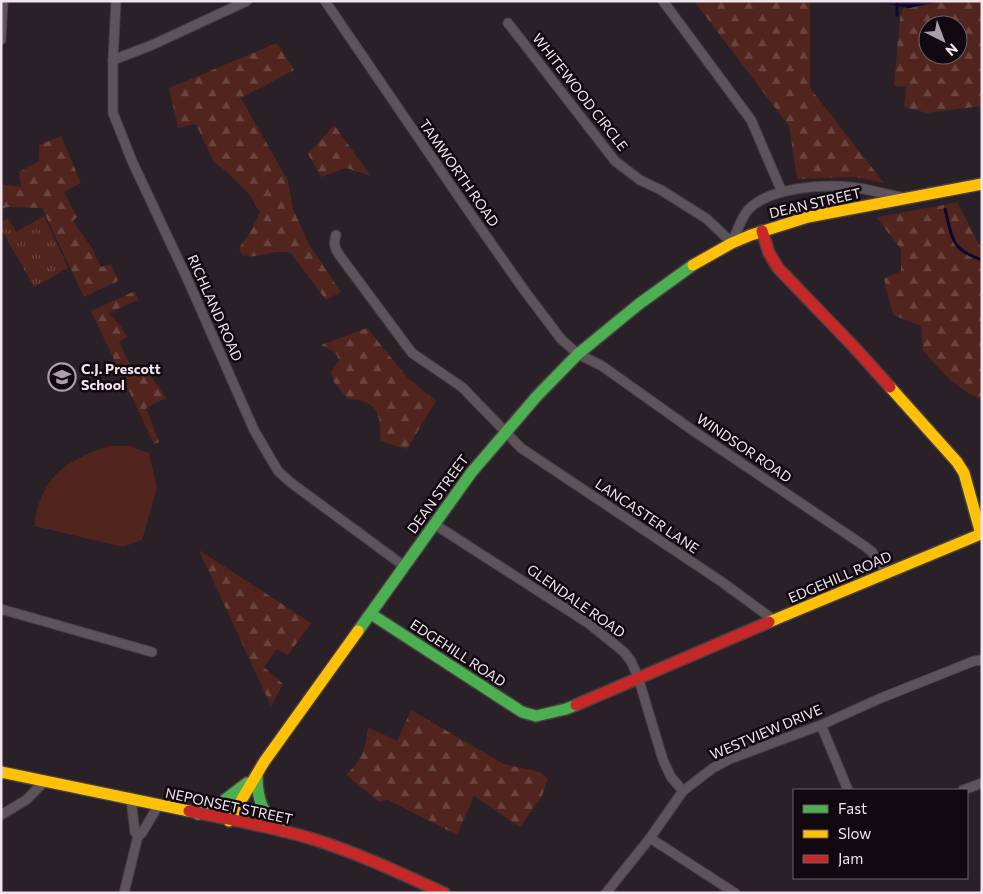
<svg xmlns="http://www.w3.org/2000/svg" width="983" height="894" font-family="Commissioner,sans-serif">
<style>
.forest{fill:url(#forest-firs);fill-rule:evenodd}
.park{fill:url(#park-tufts)}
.garden{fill:#51241d}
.water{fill:url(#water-rules)}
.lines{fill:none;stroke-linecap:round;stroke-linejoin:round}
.stream{stroke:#0e072e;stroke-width:3}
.street-casing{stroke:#473e44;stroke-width:11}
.fast-casing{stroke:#473e44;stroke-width:14}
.slow-casing{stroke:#473e44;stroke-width:14}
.jam-casing{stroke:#473e44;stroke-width:14}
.street{stroke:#5c545a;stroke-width:9}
.fast{stroke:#4caf50;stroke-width:11}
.slow{stroke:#ffc107;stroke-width:11}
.jam{stroke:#c62828;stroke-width:11}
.labels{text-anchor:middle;stroke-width:5;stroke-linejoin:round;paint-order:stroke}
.street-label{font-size:14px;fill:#f1e4ed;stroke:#11090f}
.poi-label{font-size:14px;font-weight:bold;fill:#f1e4ed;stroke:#11090f;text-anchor:start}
</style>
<defs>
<pattern id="forest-firs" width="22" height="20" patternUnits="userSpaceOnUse" patternTransform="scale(1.25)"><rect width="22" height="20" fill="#51241d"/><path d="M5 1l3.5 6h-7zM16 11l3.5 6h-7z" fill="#6a443e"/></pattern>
<pattern id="park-tufts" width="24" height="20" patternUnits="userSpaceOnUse" patternTransform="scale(1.25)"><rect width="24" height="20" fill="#51241d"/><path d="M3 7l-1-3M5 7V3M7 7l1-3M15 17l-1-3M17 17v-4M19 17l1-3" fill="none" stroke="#6a443e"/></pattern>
<pattern id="water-rules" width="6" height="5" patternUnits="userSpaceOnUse" patternTransform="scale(1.25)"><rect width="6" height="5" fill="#0e072e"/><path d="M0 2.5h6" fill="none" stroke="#322b4d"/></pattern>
</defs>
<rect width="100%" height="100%" fill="#2a2027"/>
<!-- forest -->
<g class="forest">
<path d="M694,1H810V88L884,183L854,177L797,179L789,126Z"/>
<path d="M942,1H982V106L927,113L904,107L906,87L894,86L900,17L904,7L909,8ZM928,25H958V55H928Z"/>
<path d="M277,43L294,70L241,98L288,181L293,209L310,246L341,292L326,300L291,253C274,248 258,260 242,255L239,248L251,231L260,212L249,194L228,173L213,161L196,124L178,128L169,88Z"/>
<path d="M334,125L371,176L346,168L321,177L308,154Z"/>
<path d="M61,136L81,183L64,192L77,217L73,221L92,248L101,267L111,264L118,281L84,297L42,208L8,207L1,209V184L21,187L19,172L39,161V145Z"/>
<path d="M957,202L982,250V400L968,393L951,381L923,351L921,326L893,315L884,279L901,271V249L876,217L944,205Z"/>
<path d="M135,291L138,300L109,313L119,324L127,337L119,342L133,371L145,367L166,398L146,408L159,442L154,444L91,311Z"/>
<path d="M367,328L407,377L436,401L407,449L380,441C382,416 377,399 348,399L334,382L331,372L339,360L336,353L321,345Z"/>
<path d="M199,550L311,623L288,655L277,649L264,667L283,684L271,706Z"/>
<path d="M411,710L504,764L540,772L548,778L542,796L520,827L474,796L457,835L388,800L379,802L346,775C363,758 365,751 368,727L397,741Z"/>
</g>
<!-- park -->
<path class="park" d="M44,216L68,268L34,287L1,229V222L8,218L16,232Z"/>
<!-- garden -->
<path class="garden" d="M110,446H130L149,453L157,488L142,540L123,547L34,526C40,478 66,459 110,446Z"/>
<!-- water -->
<path class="water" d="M871,1H942L909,8Z"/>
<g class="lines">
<!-- stream -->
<g class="stream">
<path d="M897,1V15"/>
<path d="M945,209C953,239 950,249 982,260"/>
</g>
<!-- street casing -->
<g class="street-casing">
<g id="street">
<path d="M116,1L113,60V113L132,161L186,276L254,430L278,471L290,482L404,566"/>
<path d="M325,1L465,206L524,290L561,339L578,354L602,366L695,432L866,547L872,552L887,574"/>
<path d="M663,1L751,120L782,192"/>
<path d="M508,23L615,161L640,180L661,190L707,219L732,243C737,232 741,217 749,209C769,188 821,184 849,187C866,188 884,194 901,197"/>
<path d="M1,40L3,1"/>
<path d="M113,60L152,45L247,1"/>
<path d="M336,235C333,244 335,249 340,256L412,353L462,387L521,448L722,582L775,621"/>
<path d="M434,524L588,623L624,652L631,661L638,677L663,760L671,777L683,791"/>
<path d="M1,609L152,652"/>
<path d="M821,725L848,790"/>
<path d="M963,790L982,783"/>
<path d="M131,800L135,832L138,836L142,833L158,806"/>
<path d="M1,815L26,800L44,782"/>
<path d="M650,838L735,893"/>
<path d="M124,893L138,836"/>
<path d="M606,893L650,838L683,791L713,768L730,759L821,725L881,698L974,661L982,660"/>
</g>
</g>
<!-- fast casing -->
<g class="fast-casing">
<g id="fast">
<path d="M371,614L522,712L536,716L566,709L576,705"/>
<path d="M358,631L471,473L537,396L578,354L639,304L693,265"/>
<path d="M257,775C257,802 263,814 283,831"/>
<path d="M198,814L218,805L247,783"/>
</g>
</g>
<!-- slow casing -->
<g class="slow-casing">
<g id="slow">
<path d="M693,265L732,243L751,235L808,217L982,184"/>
<path d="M769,622L981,534L964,473L957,462L890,387"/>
<path d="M1,772L189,811"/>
<path d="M229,821L264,762L358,631"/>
</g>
</g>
<!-- jam casing -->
<g class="jam-casing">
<g id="jam">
<path d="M762,231L769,253L778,268L854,347L890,387"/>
<path d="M576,705L769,622"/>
<path d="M189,811C231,820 275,827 316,840C360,854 402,874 444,893"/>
</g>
</g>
<!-- street -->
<use href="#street" class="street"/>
<!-- fast -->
<use href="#fast" class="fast"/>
<!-- slow -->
<use href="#slow" class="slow"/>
<!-- jam -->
<use href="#jam" class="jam"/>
</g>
<!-- icons -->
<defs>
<g id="school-ring" transform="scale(1.4375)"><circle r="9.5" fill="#11090f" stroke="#ab9fa8" stroke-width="1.5"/><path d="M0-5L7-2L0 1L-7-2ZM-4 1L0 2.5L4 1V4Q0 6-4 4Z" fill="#ab9fa8"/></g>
</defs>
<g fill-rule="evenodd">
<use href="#school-ring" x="62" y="377"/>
</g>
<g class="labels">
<!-- street labels -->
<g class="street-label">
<text transform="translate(580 92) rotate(52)" y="5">WHITEWOOD CIRCLE</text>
<text transform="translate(459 173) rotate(55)" y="5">TAMWORTH ROAD</text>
<text transform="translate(815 203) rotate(-13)" y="5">DEAN STREET</text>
<text transform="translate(215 308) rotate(66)" y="5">RICHLAND ROAD</text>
<text transform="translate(744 448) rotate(34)" y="5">WINDSOR ROAD</text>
<text transform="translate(438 494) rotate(-54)" y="5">DEAN STREET</text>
<text transform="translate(647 516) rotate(34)" y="5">LANCASTER LANE</text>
<text transform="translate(840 577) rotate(-23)" y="5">EDGEHILL ROAD</text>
<text transform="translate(576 601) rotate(35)" y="5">GLENDALE ROAD</text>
<text transform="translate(458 653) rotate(33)" y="5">EDGEHILL ROAD</text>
<text transform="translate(766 732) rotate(-23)" y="5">WESTVIEW DRIVE</text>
<text transform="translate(229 806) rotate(12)" y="5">NEPONSET STREET</text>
</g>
<!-- poi labels -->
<g class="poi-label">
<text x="81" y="374">C.J. Prescott<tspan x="81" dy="16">School</tspan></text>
</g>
</g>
<!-- border -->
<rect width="983" height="894" fill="none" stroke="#f1e4ed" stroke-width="5"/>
<!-- legend -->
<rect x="793" y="789" width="175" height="90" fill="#11090f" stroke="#6b6168"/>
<rect x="803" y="805" width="25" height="8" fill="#4caf50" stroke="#6b6168"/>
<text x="838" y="814" font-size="15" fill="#f1e4ed">Fast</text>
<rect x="803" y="830" width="25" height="8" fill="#ffc107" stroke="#6b6168"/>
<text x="838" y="839" font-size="15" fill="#f1e4ed">Slow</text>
<rect x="803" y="855" width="25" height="8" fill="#c62828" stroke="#6b6168"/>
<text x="838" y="864" font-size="15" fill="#f1e4ed">Jam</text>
<!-- north arrow -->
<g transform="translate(943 40) rotate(138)"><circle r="24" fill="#11090f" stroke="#6b6168"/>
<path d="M0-4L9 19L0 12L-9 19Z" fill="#ab9fa8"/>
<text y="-8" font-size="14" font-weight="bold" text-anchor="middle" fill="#f1e4ed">N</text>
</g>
</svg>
